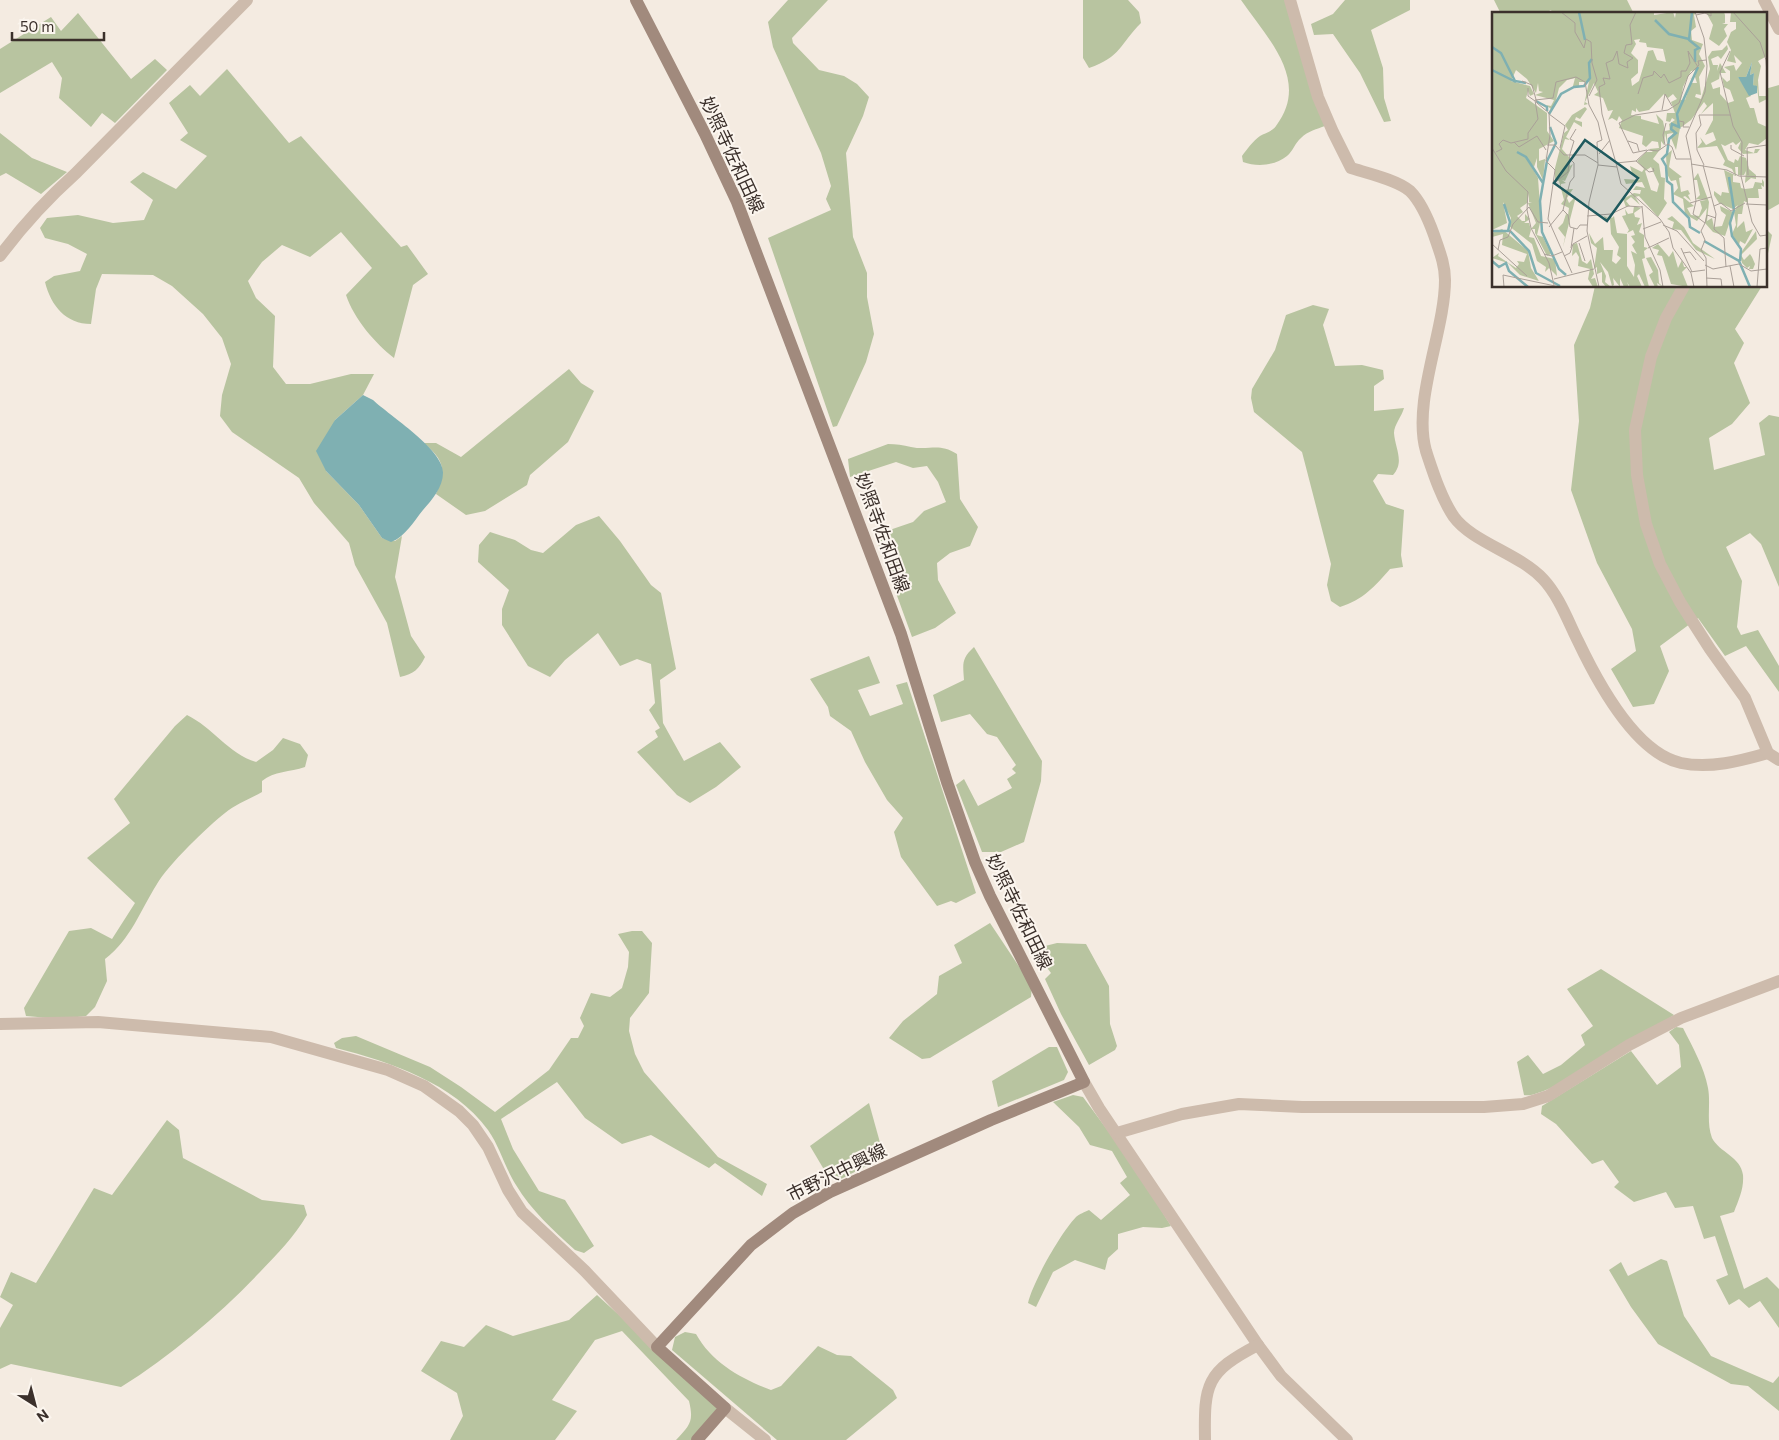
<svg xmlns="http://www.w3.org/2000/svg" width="1779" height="1440" font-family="Commissioner,'Noto Sans JP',sans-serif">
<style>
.green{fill:#b8c4a0}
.water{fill:#7fb0b2}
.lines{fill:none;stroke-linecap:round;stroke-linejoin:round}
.minor{stroke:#cdbbac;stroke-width:12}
.secondary{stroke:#a18a7d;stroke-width:12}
.labels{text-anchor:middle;stroke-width:4;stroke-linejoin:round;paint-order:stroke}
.street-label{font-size:18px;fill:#3b302b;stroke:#fbf5ee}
.inset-river{fill:none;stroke:#7fb0b2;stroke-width:2.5}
.inset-road{fill:none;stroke:#aaa098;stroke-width:1}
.view{fill:#1f5a5e;fill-opacity:0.15;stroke:#1f5a5e;stroke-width:2.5}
.inset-edge{fill:none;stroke:#3b302b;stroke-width:2.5}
</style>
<rect width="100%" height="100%" fill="#f4ebe1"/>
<!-- green -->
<g class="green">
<path d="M788,0H828L792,38L793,43L819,70L844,76L857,84L869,97L863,116L846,153L853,237L867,273V297L874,334L866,362L837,426L833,427L768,238L831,210L826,199L831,186L821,153L773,47L768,22Z"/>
<path d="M1083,0H1128L1139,12L1141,23C1120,44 1121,57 1089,68L1083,58Z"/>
<path d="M1241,0H1285L1325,126C1317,129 1308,131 1301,138C1295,143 1293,151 1287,156C1274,166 1257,167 1243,162L1242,156C1247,149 1253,141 1260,136C1265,133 1273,131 1276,126C1311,80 1267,38 1241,0Z"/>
<path d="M1345,0H1410V10L1371,30L1383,68L1384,98L1391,121L1384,122L1360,73L1333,34L1314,35L1311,24L1333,14Z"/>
<path d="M1494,0H1627L1634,14H1553L1551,10L1543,14H1501Z"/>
<path d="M78,13L131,79L155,59L167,70L115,123L102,113L91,127L59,98L62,78L52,62L0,93V49L51,17L61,31Z"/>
<path d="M227,69L289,143L301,136L401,247L407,245L428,274L413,285L394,358C375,343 354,319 346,295L372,268L341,232L310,257L282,245L262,262L248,281L256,298L275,316L273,367L286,384H310L351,374H374L363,395L335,420L326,471L359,505L382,538L395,541L402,536L395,577L411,636L425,657C419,669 414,674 400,677L387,623L355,565L349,543L314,503L299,478L232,432L220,416L222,395L231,364L222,338L203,314L172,286L153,275L102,274L96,289L91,324C66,324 51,306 45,282L54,276L80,271L87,254L68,244L45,238L40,228L47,218L78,215L113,223L144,220L153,200L130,182L143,172L176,189L207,156L180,140L188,133L169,103L190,85L200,96Z"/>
<path d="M1779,85V204L1765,212V89Z"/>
<path d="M0,133L32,158L67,172L41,194L6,173L0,176Z"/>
<path d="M1767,230L1772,235L1765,267V231Z"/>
<path d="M1595,286H1762L1735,329L1744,343L1734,363L1750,403L1732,424L1709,438L1714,470L1765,455L1759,423L1769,415L1779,417V587L1761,544L1750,533L1726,547L1742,581L1737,627L1741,635L1758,630L1779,666V692L1746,646L1725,656L1698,618L1660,646L1669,671L1654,704L1633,707L1611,669L1636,651L1632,629L1597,563L1571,490L1579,421L1574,345L1590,308Z"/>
<path d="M1313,305L1329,309L1323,325L1335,366L1362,365L1383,370L1384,379L1374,386V411L1404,408C1402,416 1394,425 1394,433C1395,448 1405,462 1393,475L1378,474L1373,481L1386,504L1404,510L1401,555L1403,567L1390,569C1375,586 1363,600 1340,607L1331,601L1327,585L1331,564L1302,452L1254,412L1251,398L1252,389L1275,350L1286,315Z"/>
<path d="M569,369L581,383L594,391L568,442L530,475L527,485L485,511L466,515L436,494C446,470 445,461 424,443H436L461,457Z"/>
<path d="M888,444C896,444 903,445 911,447C930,451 938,442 957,454L960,499L978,527L970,546L950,553L937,563L938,580L956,613L935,628L912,637L875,535L913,522L924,511L946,502L938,482L927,466L913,468L896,462L850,477L848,459Z"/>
<path d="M599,516L620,541L651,585L661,593L676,669L660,680L663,723L684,761L720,742L741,767L716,787L690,803L677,795L637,752L658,737L655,731L660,728L649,710L655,703L651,664L637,659L620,666L598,633L565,660L550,677L528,666L502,625V609L509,590L478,562L479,545L490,532L515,540L531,550L543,553L576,525Z"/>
<path d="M974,647L1042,761L1041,781L1024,842L1001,852H982L956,785L964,779L978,806L1012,788L1007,779L1016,773L1012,769L1016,765L997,737L987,734L970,714L941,722L933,695L964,680C963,664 961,659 974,647Z"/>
<path d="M869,656L880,683L858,690L870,716L903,704L896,685L907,682L976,893L956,903L951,901L937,906L901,857L894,832L903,818L887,800L865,762L851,731L830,716L828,707L810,679Z"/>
<path d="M187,715C212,727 229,754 256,762L273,750L283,738L300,744L308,755L305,767C290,772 274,771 262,781V792C250,799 236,804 225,813C208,826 168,865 157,884C140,911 131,939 105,959L107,981L95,1007L86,1016L61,1019L26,1016L24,1008L69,931L91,928L112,939L135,903L87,858L130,823L114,799L175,726Z"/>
<path d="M990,923L1032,986L1031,997L930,1058L922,1059L889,1038L903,1021L937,994L939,976L962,963L954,945Z"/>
<path d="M632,931H642L652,943L649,993L630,1018L629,1031L635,1054L644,1072L718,1157L767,1184L762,1196L715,1163L709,1168L651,1135L622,1144L585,1118L557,1082L501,1119L513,1149L539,1191L565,1200L594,1246L584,1253L575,1250C553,1230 531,1210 516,1185C505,1168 500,1147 488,1130C454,1083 390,1062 336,1048L334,1043L342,1038L356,1036L430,1067L461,1087L495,1112L549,1070L571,1038H578L584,1026L580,1018L591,993L610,997L622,988L628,967L629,952L618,934Z"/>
<path d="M1057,943L1086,944L1109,986L1110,1024L1117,1046L1115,1050L1089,1065L1061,1014L1045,979L1051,973L1033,949Z"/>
<path d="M1601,969L1674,1015C1650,1030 1544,1101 1524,1095L1517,1062L1528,1055L1543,1074L1561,1065L1585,1045L1581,1035L1593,1026L1567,989Z"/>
<path d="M1676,1027L1683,1028C1693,1048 1704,1067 1708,1088C1711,1104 1706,1122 1712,1138C1719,1152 1741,1157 1743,1175C1744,1189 1739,1199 1734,1212L1720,1216L1744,1289L1767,1277L1779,1289V1328L1760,1301L1749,1308L1739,1299L1729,1305L1716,1280L1728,1275L1715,1236L1704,1239L1693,1206L1675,1208L1666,1192L1634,1202L1614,1187L1619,1182L1603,1160L1592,1164L1556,1124L1541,1114L1542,1106L1631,1051L1657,1085L1681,1067L1679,1045L1669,1032Z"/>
<path d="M1049,1047H1057L1068,1072L1064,1080L998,1107L992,1081Z"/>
<path d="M1073,1095L1083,1097L1131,1162L1171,1226L1162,1228L1143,1227L1118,1234V1249L1108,1258L1105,1270L1075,1260L1053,1272L1036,1307L1028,1303C1033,1282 1060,1234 1076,1217C1079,1214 1085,1212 1089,1210L1101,1220L1130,1195L1120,1183L1127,1177L1112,1151L1090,1145L1079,1127L1053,1102Z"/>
<path d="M869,1103L884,1157L837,1181L829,1178L810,1146Z"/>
<path d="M167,1120L179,1130L183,1158L262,1200L304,1205L307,1215C294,1237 278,1253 260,1272C219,1315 172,1355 121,1387L11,1364L0,1369V1328L13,1305L0,1297L11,1272L36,1283L94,1188L112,1195Z"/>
<path d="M1661,1259L1667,1261L1684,1316L1711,1356L1773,1383L1779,1376V1411L1748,1386L1731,1384L1658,1344L1631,1307L1609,1270L1621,1262L1628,1276Z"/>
<path d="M597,1295L719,1406L691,1440H676C690,1425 694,1422 689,1401L622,1331L595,1340L552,1400L577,1411L555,1440H450L463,1416L457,1393L421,1371L441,1341L464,1347L486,1325L513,1336L569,1320Z"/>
<path d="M685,1332L696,1334C712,1363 742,1379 771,1390L781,1386L818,1346L837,1355L851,1356L893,1390L897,1398L846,1440H777L672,1350L675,1337Z"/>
</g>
<!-- water -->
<path class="water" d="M363,395L373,400C390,416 444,450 443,473C443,487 432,500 423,510C414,521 405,537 391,542L382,538L359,505L326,471L316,451L335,420Z"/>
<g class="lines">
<!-- minor -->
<g class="minor">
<path d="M1290,0L1318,97L1333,132L1351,168C1367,173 1398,180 1410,191C1421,202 1429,221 1434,235C1439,250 1445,264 1445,280C1445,331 1412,401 1426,451C1433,472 1441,498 1454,517C1472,542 1520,554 1543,579C1559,596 1568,621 1578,641C1597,681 1635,753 1681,763C1710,769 1740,761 1768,753"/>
<path d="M1764,0L1779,29"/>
<path d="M0,256C23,225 47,199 76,173L247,0"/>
<path d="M1684,286L1666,318L1651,357L1635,430L1637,475L1646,524L1660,564L1680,602L1710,649L1745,698L1768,753L1779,760"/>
<path d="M0,1024L98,1022L271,1037L388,1070L424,1086L459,1111L473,1125L488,1147L508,1190L522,1212L585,1271L657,1347"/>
<path d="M1084,1082L1099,1108L1258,1345L1281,1376L1347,1440"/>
<path d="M1117,1133L1182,1114L1239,1104L1302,1107H1484L1523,1104L1548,1096L1629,1045L1681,1018L1779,981"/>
<path d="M725,1408L765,1440"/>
<path d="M1205,1440C1204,1384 1206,1372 1258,1345"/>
</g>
<!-- secondary -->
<path class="secondary" d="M636,0L705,134L737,202L901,634L947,782L975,862L990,896L1084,1082L991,1120L830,1192L793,1213L751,1245L657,1347L725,1408L697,1440"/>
</g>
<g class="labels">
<!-- street labels -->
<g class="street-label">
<text transform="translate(732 155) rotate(65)" y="6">妙照寺佐和田線</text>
<text transform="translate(882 533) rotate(70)" y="6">妙照寺佐和田線</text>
<text transform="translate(1019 912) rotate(64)" y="6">妙照寺佐和田線</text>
<text transform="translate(837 1173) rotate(-26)" y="6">市野沢中興線</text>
</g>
</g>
<!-- overview -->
<g transform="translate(1492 12)">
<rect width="275" height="275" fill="#f4ebe1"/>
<path d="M0,0H162V3L181,0L183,6L184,0H205L202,3L204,15L199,19L200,28L211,32L207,42L213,54L207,65L209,83L204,82L203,85L209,87L218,57L216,45L220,39L230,38L235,33L236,37L229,47L226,44L219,47L221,53H226L225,59L228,51L234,61H228L227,67L219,71L221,77L228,75V82L236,91L242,89L238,78L232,75L230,65L235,70L238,68V59L232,55L242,53L244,59L250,51L242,43L244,51L235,49L239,38L235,30L239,20L244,17V10H238L239,0H275V44L266,49L269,54L266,68L267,84H275V87L267,91L265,75L261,73L262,61L258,63L260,50L254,65H246L259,84L254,86L258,96H262L266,111L275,115V126L266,133L257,131L253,138L262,141L263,137H268L265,141L251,142L246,136L249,129L244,133L241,130L233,134L229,132L236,148L242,151L243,147L246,149L248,144L254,146L257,157L264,163V167L259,166L253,171L254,159L252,163H246V155H243L244,164L241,163V170L248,171L249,176L253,177L261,176L263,170L270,171V167L272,170V175L269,173L270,177H266L267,186H256V191L252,189L250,202H246L245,216L252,209L254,220L261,217L253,232L248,229L247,233L240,222L244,213L242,200L246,193L241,197L227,191L222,183V179L229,184L230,180L237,181L232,158L243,163L240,157L231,153L233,149L225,134L205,136L210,130L208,125L214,133L224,128L221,120L213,123L221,108V91L209,102L215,94L212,90L199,108L188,116L184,138L179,126L181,121L175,122V131L173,121L172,133L169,129V136L161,147L167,152L169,165L173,166L172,187L175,191L166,205L147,184L143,185L148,193L139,185L134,189L138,194L134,195L131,187L142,181L148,182L149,178H141L144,174L153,176L150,170L134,172L132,167L148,168L140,161L138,154L150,160L152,157L145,149L154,140H161L157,137L167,136L166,130L160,129L154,135L150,132L151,124L127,116L130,108L127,104L125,109L120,106L116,108L121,98L116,99L111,86L102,83L106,80L102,71L93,90L96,92L92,93L98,65L94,70H87V75L81,74L83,66L75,68L67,76L63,92L59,97L54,93L59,94L62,88L43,83L51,80L47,79L46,71L44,81L35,67L24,58L19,69L38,74L42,82L38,84L36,79L34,86L55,101V119L62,129L47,137V149L53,147L54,139L51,168L45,155V146L42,155L36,149L46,166L49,207L45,223L51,225L59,242L55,244L43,221V217H39L44,211L36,191L40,190H37V181L35,191L28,196L31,200L25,204L30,209H33V202L38,207L32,211H37L39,218L37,225L42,226L49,244L63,247L65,264L57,256L53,260L54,255L45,249L40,232L17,214L19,206L11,190L15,211L0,218ZM148,27L147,30L154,31L155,35L171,37L174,50L165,48L161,38L156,39L147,69L140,74L139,67L146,61V48L139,41L144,32L142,28ZM204,58V63L198,67L203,65L205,71H199L193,88H189L191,75L199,59ZM172,82L176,86L181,82L185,87L179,90L183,101H175L174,109L178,110L180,106L183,108L177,112L178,118L173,119L171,109L164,102L167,112L149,107V104L139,103L140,98L144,100V96L147,100L157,98ZM159,155L167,172L165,180L159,178L153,159ZM214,0H232L233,3V11L230,12H236L232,17L235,24L227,34L217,27L221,13ZM93,95L95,97L88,107L84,105L83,108L90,110V115L82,110L74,125L78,128L73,127L70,137L77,145L78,154L81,152L73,169L70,168L74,171L69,172V178L81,177L75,186L77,191L84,184L71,235L73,225L66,216L71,211L74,202L71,200L76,203L77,196L69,192L72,188L67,169L63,168V156L72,121L76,118L73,113L80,103ZM180,138L177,155L190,165L187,166L189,180L196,178L198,182L196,183L199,189L193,184L191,185L202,194L195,196L199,203L207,204L210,196L208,189L214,188L204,187L208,183L205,168H201L206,161L217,190L215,209L220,206L222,215L230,214L234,203L229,199L228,194L241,200L233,224L221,220L213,211L215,196L205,209L193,202L191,187L181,182L186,176L184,168L179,169L175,162L174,143ZM142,194L149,196L142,201L143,205L148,206L145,213L150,211L147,220L152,223V235L156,236L152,239L153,246L150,247L157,275H153L147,262L145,264L150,275H138L135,270L137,275H132L128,266V275L121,266L122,273L120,274L116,260L108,250L114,264L113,270L119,275H114L110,270V260L105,262V255L102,257L105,236L99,231L97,221L103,232L111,225L112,238H121L120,249L124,252L129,246L125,243L127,235L119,222L118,208L113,207L112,204L118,207L117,203L120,206L122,204L125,221L135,222V254L142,265L143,253L139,239L145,242L140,233L143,230L139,224L143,223L141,218L135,221L137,218L130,204L134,203L133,197L136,202L141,201ZM180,204L192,215L201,231L223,247L204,238L189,218L180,217L182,210L175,207ZM10,217L36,239L39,256L47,269L28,263L16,251L0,246L7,241L6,244L24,256L27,252L25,249L32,250L35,242L10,233L11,222L0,225V221ZM264,219L265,227L249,243L252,248L258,242L260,245L263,252L261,257H257L258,254L255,256L250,251L248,242ZM85,231L90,249L95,252L99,247L102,262L99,267L103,266L106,275H101L96,267L98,257L86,254L87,245L84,240L80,244L81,232ZM166,232L177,245L181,239L186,256L190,248L192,255H195L190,260L196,275L179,272L170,244L165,243L167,238L160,236ZM159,245L166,258L167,271L171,275L165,271L166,275H163L157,263L161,260L154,246Z" fill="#b8c4a0" fill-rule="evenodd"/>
<path d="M260,50L258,63L262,61L261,73L265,74V81L257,84L246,65H254Z" fill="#7fb0b2"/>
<path class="inset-river" d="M87,0L93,28M200,0L197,28L207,36L203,38V50M163,8L177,22L197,27M0,35L9,41L23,69L34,71M206,55L185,102L187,115L180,112L179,117L184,121L177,127L175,142L170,147L174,154L175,169L180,173L181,190L197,206L198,215L208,221M0,58L24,70M44,89L55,95V99M57,102L69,82L82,75L92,74L98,66L97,51L100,47M58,115L64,131L55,149L48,189L50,220L67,257L74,263M25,140L34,145L51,171M237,165L242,198L238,211L240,224L249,237L248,249M12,192L18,210L16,219M0,219H18L37,239L44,261L68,274M212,229L247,249L258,275M0,249L7,255L14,251L17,259L36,275"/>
<path class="inset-road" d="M69,0L83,11V20L92,36L94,27L99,30L100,51L105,68L97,84M241,0L268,30L274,48L275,62M204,3L213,1L219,4V0M238,39L228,60L241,114L250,130L249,164M30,69L40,73L45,91L57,101L58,123L54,149L63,158L56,207L80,261M36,76V84L43,89M146,82L151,66L161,63L162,59L169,66L172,62L177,71L189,65V59H194L198,51L196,39L206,55M170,98L173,82L180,94M57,102L73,114L68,136M207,103L209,113L204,121L205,138L212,153M207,103H238M187,109L192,110L191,115H197M136,129L145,132L147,139M22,130L27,135L45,124L54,138M55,133H63L72,143H93L106,151M173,133L171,123L174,111M239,133V137L252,144M0,136L14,159L36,180L35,198L39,216L57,251L62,273M155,138L141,141L127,111L143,103L176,98L187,91L196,64L207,53L206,49L214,48M4,140L10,137L7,132L11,128L19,131L36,127V121L46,107L43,88L61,86L64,70L84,65L93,70L97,93L106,110L110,128L105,130L106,153M78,142L82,129L78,127L84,117M107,142L118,128M199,147L194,124L213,80L215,54L212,26L203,0M144,149L157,160L162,159L161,156M124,151L110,102L107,75L113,72L111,66L118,67L114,51L121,48L125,39L127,52L136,56L135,50L141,46L132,41L134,33L140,32L138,13L144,0M199,152L235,158L247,164L275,165M211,153L224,202L222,217L232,226L234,255M125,155L129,172L168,207L177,220L181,236L199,261L202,275M256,163L255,136L275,133M249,164L260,210L268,224L275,223M62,171L76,160L78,142M198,191L219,185M254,192L275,193M150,194L153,225L168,258L171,275M222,194L229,191L239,199L253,191M71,198L76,203L78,215L85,217L88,213H95M95,204L119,202L136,194L150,195M213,211L215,203L224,206M171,213L185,219L212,249M57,215L71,198L78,170L82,165V151L79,148M151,217L169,210M87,231L93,249M0,232L35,264M79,236L82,216M156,236L177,226M189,236L200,260M6,238L8,228L16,225L21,212L37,195L46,210L56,211M191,241L198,240L204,248M52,242L60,244L70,240M72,244L78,241L81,232L95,224M213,253L221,257L247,252L259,259L275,257M238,254L242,275M198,260L213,258M214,266L229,267L230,275M62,267L102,257M12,275L11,263L68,275M107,275L95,219L97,190L106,153L125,155L124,151L144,149L156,138L166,139L176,132L180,135L184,147H199L204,189L201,202L213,211L209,219L213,228L209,238L214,246L215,275M265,275L268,237L275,236"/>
<path class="view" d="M93,128L146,166L115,209L62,171Z"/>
<rect width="275" height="275" class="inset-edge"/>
</g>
<!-- north arrow -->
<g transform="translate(35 1405) rotate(144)" stroke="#fbf5ee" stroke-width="4" paint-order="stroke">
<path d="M0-4L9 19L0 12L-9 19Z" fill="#3b302b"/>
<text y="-8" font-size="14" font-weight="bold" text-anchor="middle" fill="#3b302b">N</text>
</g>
<!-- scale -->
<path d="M12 32v8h92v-8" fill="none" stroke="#3b302b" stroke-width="2.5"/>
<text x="20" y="32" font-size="15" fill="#3b302b" stroke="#fbf5ee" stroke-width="4" paint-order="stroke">50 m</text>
</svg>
